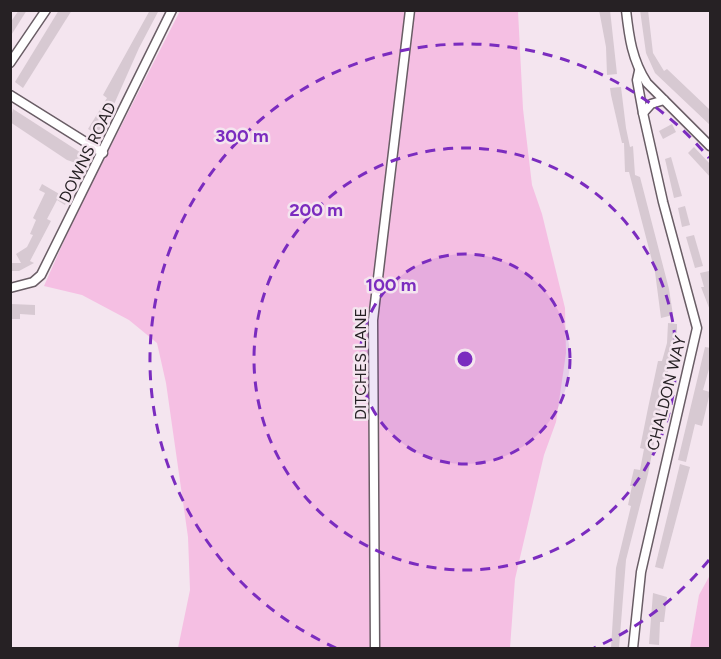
<svg xmlns="http://www.w3.org/2000/svg" width="721" height="659" font-family="Figtree,sans-serif">
<style>
.green{fill:#f5bfe3}
.building{fill:#d7c9d2}
.lines{fill:none;stroke-linecap:round;stroke-linejoin:round}
.minor-casing{stroke:#695d65;stroke-width:11}
.minor{stroke:#fff;stroke-width:8}
.ring{fill:none;stroke:#7b2cbf;stroke-width:3;stroke-dasharray:10 8}
.labels{text-anchor:middle;stroke-width:5;stroke-linejoin:round;paint-order:stroke}
.street-label{font-size:16px;fill:#262124;stroke:#f4e5ef}
.centre{fill:#7b2cbf;stroke:#f4e5ef;stroke-width:3}
.ring-label{font-size:18px;text-anchor:middle;font-weight:bold;fill:#7b2cbf;stroke:#f4e5ef;stroke-width:5;stroke-linejoin:round;paint-order:stroke}
</style>
<rect width="100%" height="100%" fill="#f4e5ef"/>
<!-- green -->
<g class="green">
<path d="M180,11H518L523,109L532,185L542,214L565,308L566,353L556,422L544,455L515,579L510,648H178L190,590L188,537L166,383L157,343L129,320L82,295L44,286L75,216Z"/>
<path d="M710,575V648H690L699,595Z"/>
</g>
<!-- building -->
<g class="building">
<path d="M19,10H27L10,37V23Z"/>
<path d="M59,10H72L23,88L15,82Z"/>
<path d="M150,10H159L139,48L111,111L97,134L88,129L107,98L103,95Z"/>
<path d="M599,10H610L617,74L607,75L606,47Z"/>
<path d="M640,10H648L653,53L664,71L667,69L709,109L711,126L655,73L646,53Z"/>
<path d="M621,87L626,128L630,147L633,146L635,175L640,177L669,289L673,315L661,318L655,272L629,172H625L624,143H622L611,95L610,88Z"/>
<path d="M13,109L89,158L85,166L67,160L10,122Z"/>
<path d="M672,124L676,132L663,139L659,131Z"/>
<path d="M694,147L711,165V178L688,153Z"/>
<path d="M671,157L682,196L674,198L665,159Z"/>
<path d="M42,184L68,199L65,205L57,200L47,219L51,221L30,261L34,263L19,271H10V263H21L16,254L27,247L33,235L30,234L36,220L33,218L45,193L39,190Z"/>
<path d="M685,206L690,225L682,227L678,208Z"/>
<path d="M694,235L703,266L695,268L686,237Z"/>
<path d="M709,271L711,276V313L701,287H704L700,273Z"/>
<path d="M11,304L35,305V315L20,314V319H11Z"/>
<path d="M668,323L677,324V335H675L648,474L626,560L619,648H611L616,568L631,506L628,505L632,486H630L634,469L640,470L644,449L640,448L648,408L658,361H662L667,343Z"/>
<path d="M705,347L711,348V362L703,390L710,392L708,401L702,426L695,424L686,462L678,460Z"/>
<path d="M680,464L690,467L663,569L655,567Z"/>
<path d="M653,593L667,597L664,622H660L659,645L649,644Z"/>
</g>
<g class="lines">
<!-- minor casing -->
<g class="minor-casing">
<g id="minor">
<path d="M626,10C629,37 632,60 647,83L710,146"/>
<path d="M10,63L46,10"/>
<path d="M10,95L103,153"/>
<path d="M643,113L651,104L664,100"/>
<path d="M10,288L33,282L41,275L172,10"/>
<path d="M375,648L373,320L410,10"/>
<path d="M633,648L641,572L697,328L663,202L643,113L637,80L639,71"/>
</g>
</g>
<!-- minor -->
<use href="#minor" class="minor"/>
</g>
<!-- distance rings -->
<circle cx="465" cy="359" r="105" fill="#7b2cbf" fill-opacity=".12"/>
<g class="ring">
<circle cx="465" cy="359" r="105"/>
<circle cx="465" cy="359" r="211"/>
<path d="M709 560A316 316 0 0 1 594 648M336 648A316 316 0 1 1 709 158"/>
</g>
<g class="labels">
<!-- street labels -->
<g class="street-label">
<text transform="translate(87 152) rotate(-64)" y="6">DOWNS ROAD</text>
<text transform="translate(360 364) rotate(-90)" y="6">DITCHES LANE</text>
<text transform="translate(666 393) rotate(-76)" y="6">CHALDON WAY</text>
</g>
</g>
<circle cx="465" cy="359" r="9" class="centre"/>
<g class="ring-label">
<text x="242" y="142">300 m</text>
<text x="316" y="216">200 m</text>
<text x="391" y="291">100 m</text>
</g>
<!-- border -->
<rect width="721" height="659" fill="none" stroke="#262124" stroke-width="24"/>
</svg>
